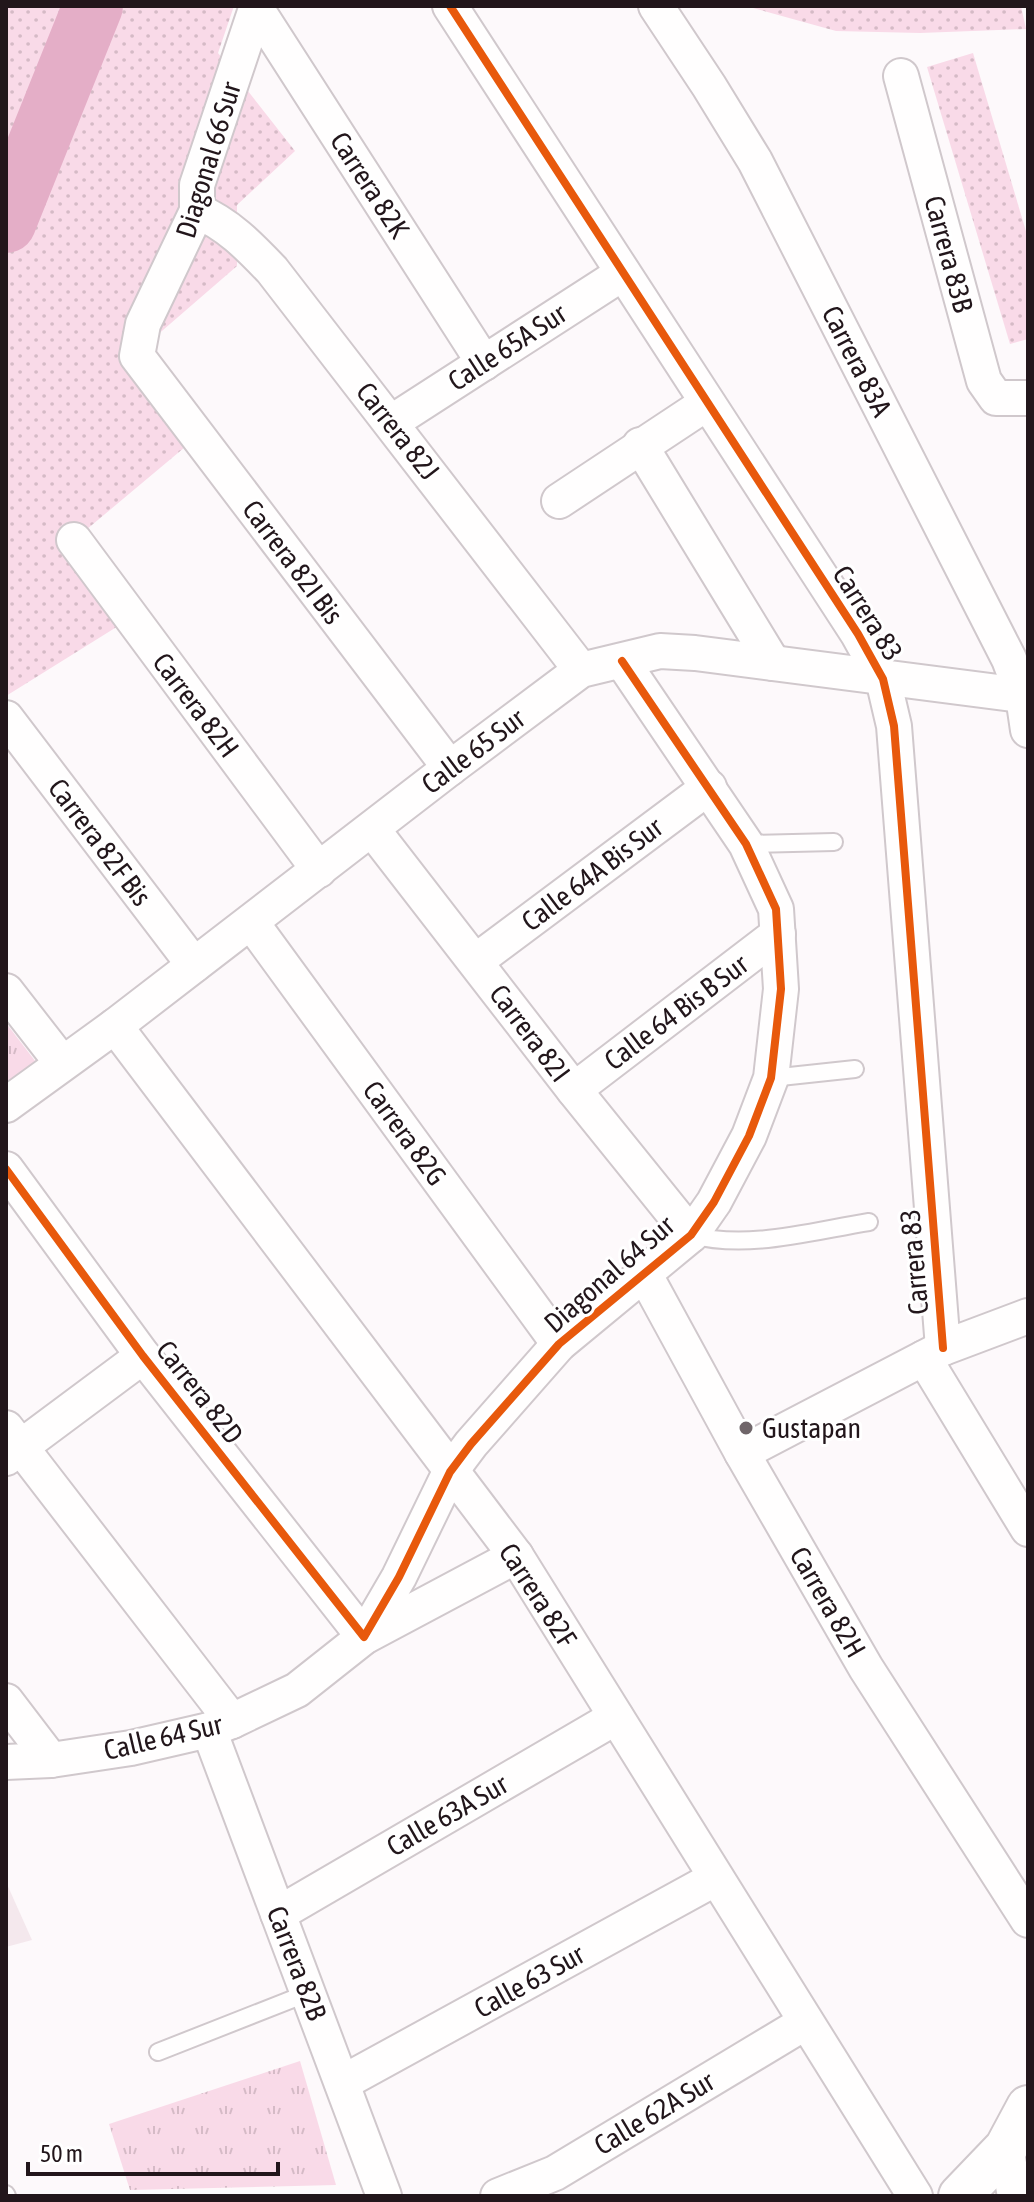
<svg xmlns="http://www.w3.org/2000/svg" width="1034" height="2202" font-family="'Asap Condensed',sans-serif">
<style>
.built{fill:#f4e8ed}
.grass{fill:url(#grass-dots)}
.park{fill:url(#park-tufts)}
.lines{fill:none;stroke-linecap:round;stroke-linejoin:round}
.river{stroke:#e4aec7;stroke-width:60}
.service-casing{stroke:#d0c8cc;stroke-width:20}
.minor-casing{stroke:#d0c8cc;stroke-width:38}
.tertiary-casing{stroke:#d0c8cc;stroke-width:46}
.service{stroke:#fffefe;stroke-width:16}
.minor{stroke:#fffefe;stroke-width:34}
.tertiary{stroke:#fffefe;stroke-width:42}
.cycleway-casing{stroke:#fff;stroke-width:13}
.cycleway{stroke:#e8590c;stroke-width:8}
.poi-dot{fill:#6f6569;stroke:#fff;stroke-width:3}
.labels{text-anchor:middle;stroke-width:6;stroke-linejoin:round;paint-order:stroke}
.street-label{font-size:28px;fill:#22161b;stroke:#fff}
.poi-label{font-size:28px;fill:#22161b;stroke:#fff;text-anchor:start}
</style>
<defs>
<pattern id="grass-dots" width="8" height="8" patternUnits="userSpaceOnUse" patternTransform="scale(2)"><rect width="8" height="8" fill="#f9dae8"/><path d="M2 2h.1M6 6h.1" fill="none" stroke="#d5bac6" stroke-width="1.8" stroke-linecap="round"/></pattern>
<pattern id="park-tufts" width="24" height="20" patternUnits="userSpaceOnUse" patternTransform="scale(2)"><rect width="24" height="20" fill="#f9dae8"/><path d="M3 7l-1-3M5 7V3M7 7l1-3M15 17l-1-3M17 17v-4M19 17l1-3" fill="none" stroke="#d5bac6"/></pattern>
</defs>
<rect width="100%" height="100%" fill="#fdf9fb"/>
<!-- built -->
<path class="built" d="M6,1882L32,1940L6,1947Z"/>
<!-- grass -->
<g class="grass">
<path d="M6,6H234L218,53L295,151L237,205V266L133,356L197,437L74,540L131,618L6,696Z"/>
<path d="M746,6H1021L1026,29L920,33L836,31Z"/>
<path d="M973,53L1028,238V339L1010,344L927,67Z"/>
</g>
<!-- park -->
<g class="park">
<path d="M6,1023L39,1066L6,1089Z"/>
<path d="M300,2061L336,2185L130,2190L109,2124Z"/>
</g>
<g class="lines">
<!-- river -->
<path class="river" d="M6,223L93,6"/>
<!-- service casing -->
<g class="service-casing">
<g id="service">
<path d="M746,844L834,842"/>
<path d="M771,1078L855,1069"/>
<path d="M691,1235C749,1250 812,1231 869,1222"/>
<path d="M158,2052L308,1993"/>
<path d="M6,2194L7,2196"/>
</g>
</g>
<!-- minor casing -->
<g class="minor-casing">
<g id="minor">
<path d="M257,6L197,185V211L143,324L137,356L450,768"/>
<path d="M450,6L858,634L883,679L894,726L943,1348"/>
<path d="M656,6L709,86L755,161L1009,659L1023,696L1028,730"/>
<path d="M256,8L484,363"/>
<path d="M901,76L984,381L996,398H1028"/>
<path d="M197,211C228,224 249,246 272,270L581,670"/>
<path d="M392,422L623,273"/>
<path d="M640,445L773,663"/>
<path d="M559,501L707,403"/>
<path d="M74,540L319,870"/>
<path d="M6,718L194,965"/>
<path d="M372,829L574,1090L691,1235"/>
<path d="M251,922L559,1344"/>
<path d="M476,961L709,787"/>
<path d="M6,991L62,1063"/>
<path d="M115,1026L516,1556L915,2196"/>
<path d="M574,1090L778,934"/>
<path d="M6,1105L115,1026L450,768L581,670L660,651L695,653L1028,696"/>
<path d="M6,1169L143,1356L364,1637L399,1577L450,1472L471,1444L559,1344L691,1235L714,1202L749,1136L771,1078L781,989L776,909L746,844L622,661"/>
<path d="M645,1275L742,1453L866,1668L1028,1920"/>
<path d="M924,1358L1028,1529"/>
<path d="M6,1428L232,1721"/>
<path d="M742,1453L943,1348L1028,1316"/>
<path d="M6,1458L143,1356"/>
<path d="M6,1701L51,1760"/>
<path d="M209,1730L384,2196"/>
<path d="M6,1762L51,1760L131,1748L209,1730L232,1721L297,1690L364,1637L516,1556"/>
<path d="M278,1914L616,1717"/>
<path d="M342,2083L716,1878"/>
<path d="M1006,2148L1015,2196"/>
<path d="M498,2196L555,2173L806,2022"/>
</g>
</g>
<!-- tertiary casing -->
<g class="tertiary-casing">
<path id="tertiary" d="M960,2196L1006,2148L1028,2107"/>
</g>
<!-- service -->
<use href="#service" class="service"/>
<!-- minor -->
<use href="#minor" class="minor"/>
<!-- tertiary -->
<use href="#tertiary" class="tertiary"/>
<!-- cycleway casing -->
<g class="cycleway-casing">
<g id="cycleway">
<path d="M450,6L858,634L883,679L894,726L943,1348"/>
<path d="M6,1169L143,1356L364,1637L399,1577L450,1472L471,1444L559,1344L691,1235L714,1202L749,1136L771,1078L781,989L776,909L746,844L622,661"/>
</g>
</g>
<!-- cycleway -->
<use href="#cycleway" class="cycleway"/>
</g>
<!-- markers -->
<circle class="poi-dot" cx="746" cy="1428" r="8"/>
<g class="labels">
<!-- street labels -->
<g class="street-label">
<text transform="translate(208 160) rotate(-73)" y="10">Diagonal 66 Sur</text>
<text transform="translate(370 185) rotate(57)" y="10">Carrera 82K</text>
<text transform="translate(949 254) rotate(75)" y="10">Carrera 83B</text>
<text transform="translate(507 347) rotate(-33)" y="10">Calle 65A Sur</text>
<text transform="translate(857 361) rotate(63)" y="10">Carrera 83A</text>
<text transform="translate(398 431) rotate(52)" y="10">Carrera 82J</text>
<text transform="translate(293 562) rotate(53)" y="10">Carrera 82I Bis</text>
<text transform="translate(868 613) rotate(58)" y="10">Carrera 83</text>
<text transform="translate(196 705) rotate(53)" y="10">Carrera 82H</text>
<text transform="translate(473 751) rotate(-37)" y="10">Calle 65 Sur</text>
<text transform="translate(100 842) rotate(53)" y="10">Carrera 82F Bis</text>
<text transform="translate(592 874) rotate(-37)" y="10">Calle 64A Bis Sur</text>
<text transform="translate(676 1012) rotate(-37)" y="10">Calle 64 Bis B Sur</text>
<text transform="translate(530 1033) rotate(53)" y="10">Carrera 82I</text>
<text transform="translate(405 1133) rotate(54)" y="10">Carrera 82G</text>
<text transform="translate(914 1262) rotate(-95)" y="10">Carrera 83</text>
<text transform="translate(609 1274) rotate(-41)" y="10">Diagonal 64 Sur</text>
<text transform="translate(200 1392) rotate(52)" y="10">Carrera 82D</text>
<text transform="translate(538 1595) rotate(57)" y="10">Carrera 82F</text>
<text transform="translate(828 1602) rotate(60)" y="10">Carrera 82H</text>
<text transform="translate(163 1737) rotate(-13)" y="10">Calle 64 Sur</text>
<text transform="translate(447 1815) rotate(-30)" y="10">Calle 63A Sur</text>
<text transform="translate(297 1963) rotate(69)" y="10">Carrera 82B</text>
<text transform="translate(529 1981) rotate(-29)" y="10">Calle 63 Sur</text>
<text transform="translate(654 2113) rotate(-31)" y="10">Calle 62A Sur</text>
</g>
<!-- poi labels -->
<g class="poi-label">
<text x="762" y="1438">Gustapan</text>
</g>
</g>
<!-- border -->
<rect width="1034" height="2202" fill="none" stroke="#22161b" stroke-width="16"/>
<!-- scale -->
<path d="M28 2162v12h250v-12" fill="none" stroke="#22161b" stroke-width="4"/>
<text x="40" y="2162" font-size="24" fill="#22161b" stroke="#ffffff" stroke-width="6" paint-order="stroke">50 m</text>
</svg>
